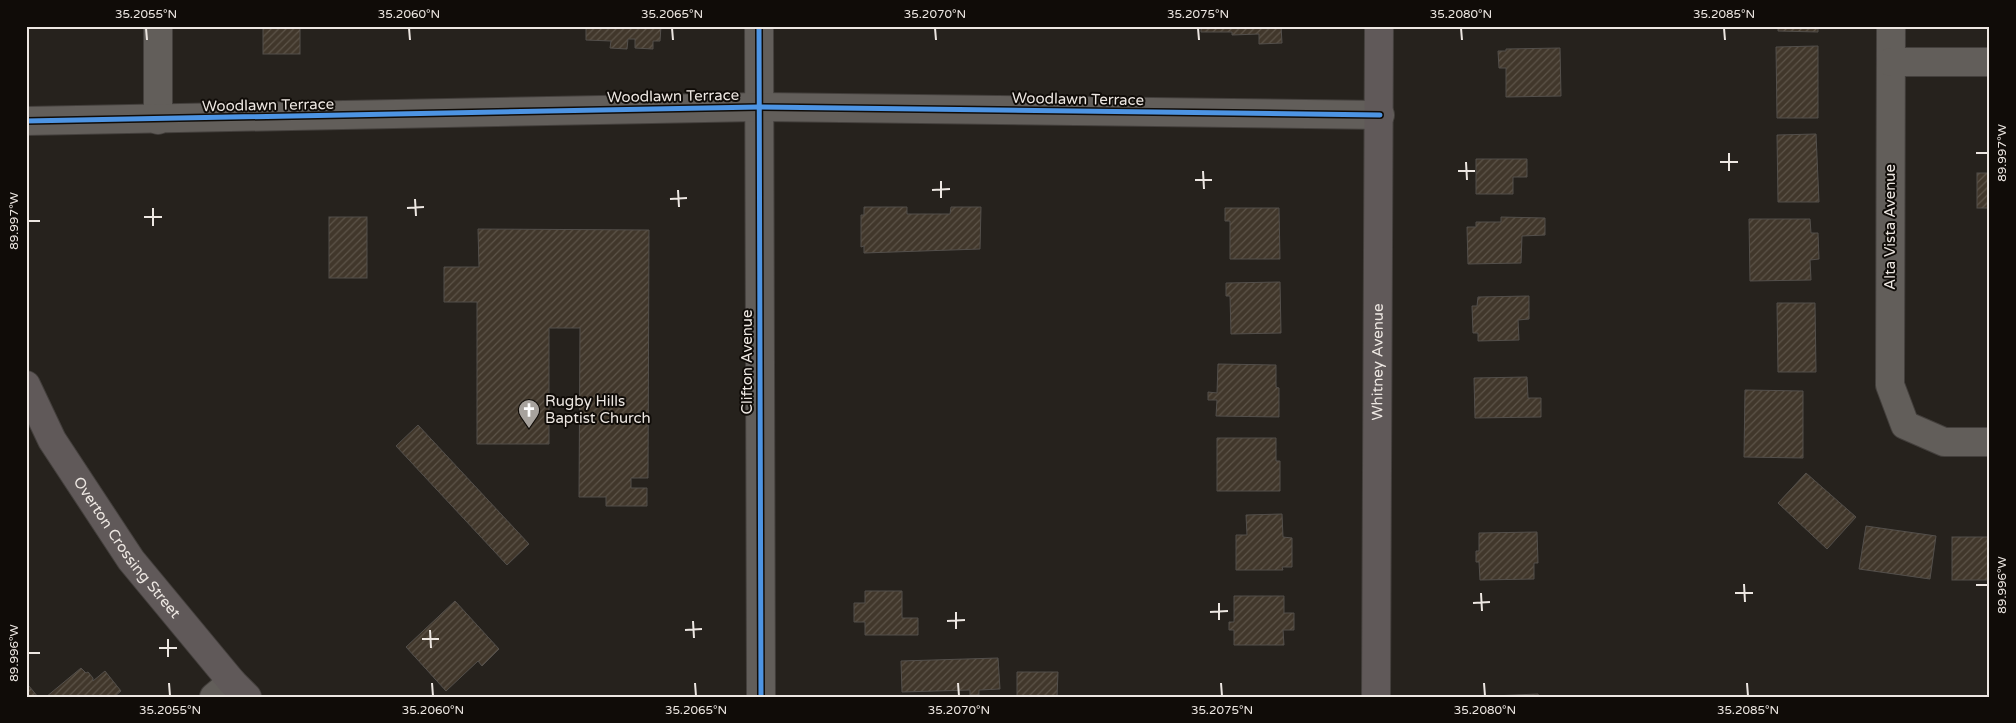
<svg xmlns="http://www.w3.org/2000/svg" width="2016" height="723" font-family="'Varela Round',sans-serif">
<style>
.building{fill:url(#building-hatch);stroke:#534f4b}
.lines{fill:none;stroke-linecap:round;stroke-linejoin:round}
.minor-casing{stroke:#433f3c;stroke-width:30}
.major-casing{stroke:#433f3c;stroke-width:30}
.minor{stroke:#625e5a;stroke-width:28}
.major{stroke:#605959;stroke-width:28}
.cycleway-casing{stroke:#100c08;stroke-width:8}
.cycleway{stroke:#4d94e3;stroke-width:5}
.ticks{fill:none;stroke:#ede7e2;stroke-width:2}
.labels{text-anchor:middle;stroke-width:4;stroke-linejoin:round;paint-order:stroke}
.street-label{font-size:15px;fill:#ede7e2;stroke:#100c08}
.poi-label{font-size:15px;fill:#ede7e2;stroke:#100c08;text-anchor:start}
.neatline{fill:none;stroke:#ede7e2;stroke-width:2}
.ticks-label{font-size:12px;text-anchor:middle;fill:#ede7e2}
</style>
<defs>
<pattern id="building-hatch" width="6" height="6" patternUnits="userSpaceOnUse" patternTransform="scale(1.25)"><rect width="6" height="6" fill="#41372b"/><path d="M-1 1l2-2M0 6l6-6M5 7l2-2" fill="none" stroke="#5d5449"/></pattern>
</defs>
<rect width="100%" height="100%" fill="#26221d"/>
<!-- building -->
<g class="building">
<rect x="263" y="26" width="37" height="28"/>
<path d="M586,26H661L660,41H653V49L635,48V39H628L627,49L610,48L611,41L586,40Z"/>
<path d="M1201,26H1281L1282,43L1259,44V34L1232,35V32H1201Z"/>
<path d="M1778,26H1818V32L1778,31Z"/>
<path d="M1818,46V118H1777L1776,47Z"/>
<path d="M1560,48L1561,96L1506,97V68H1499L1498,51H1506V49Z"/>
<path d="M1816,134L1819,202H1778L1777,135Z"/>
<path d="M1476,159H1527V177H1513V194H1476Z"/>
<rect x="1977" y="173" width="13" height="35"/>
<path d="M864,207H907V214H950L951,207H981L980,249L864,253V246L861,247V215H864Z"/>
<path d="M1225,208H1279L1280,259H1230V221H1225Z"/>
<rect x="329" y="217" width="38" height="61"/>
<path d="M1501,217L1545,218V235L1522,236L1521,263L1468,264L1467,227H1476V222H1501Z"/>
<path d="M1749,219H1810L1811,233H1818L1819,259L1810,260L1811,280L1750,281Z"/>
<path d="M478,229L649,230L648,478H631V488H647V506H606V497H579L580,328H549V444H477V302H444V267H479Z"/>
<path d="M1280,282L1281,333L1231,334L1230,296H1226V283Z"/>
<path d="M1529,296V319L1518,320L1519,340L1478,341V333H1473L1472,306H1477L1478,297Z"/>
<path d="M1777,303H1815L1816,372H1778Z"/>
<path d="M1218,364L1276,365V387L1279,388V417L1216,416L1217,400H1208V392L1217,393Z"/>
<path d="M1527,377L1528,398H1541V417L1475,418L1474,378Z"/>
<path d="M1745,390L1803,391V458L1744,457Z"/>
<path d="M418,425L529,544L507,565L396,446Z"/>
<path d="M1217,438H1276V461H1280V491H1217Z"/>
<path d="M1806,473L1856,517L1827,549L1778,503Z"/>
<path d="M1282,514L1283,537L1292,538V567H1282L1283,570H1236V535H1247L1246,515Z"/>
<path d="M1866,526L1936,536L1930,579L1859,569Z"/>
<path d="M1537,532L1538,563H1534V579L1480,580L1479,562H1476V551H1479V533Z"/>
<rect x="1952" y="537" width="38" height="43"/>
<path d="M865,591H902V618H918V635H865V622H854V603H865Z"/>
<path d="M1234,596H1284V613H1294V630H1283L1284,645H1234V630H1229V622H1234Z"/>
<path d="M455,601L499,649L482,666L478,661L446,691L406,647Z"/>
<path d="M998,658L1000,689L979,690V695H970V690L902,692L901,661Z"/>
<path d="M81,668L86,673L88,672L93,678V681L105,671L121,691L114,697H46Z"/>
<path d="M1017,672H1058L1057,697H1017Z"/>
<path d="M29,686L38,697H26V688Z"/>
<path d="M1538,694L1539,697H1492V696Z"/>
</g>
<g class="lines">
<!-- minor casing -->
<g class="minor-casing">
<g id="minor">
<path d="M158,26V120"/>
<path d="M759,26L761,697"/>
<path d="M1891,26L1890,385L1905,425L1944,442H1990"/>
<path d="M1891,62H1990"/>
<path d="M26,121L758,107L1380,115"/>
<path d="M214,697L232,682"/>
</g>
</g>
<!-- major casing -->
<g class="major-casing">
<g id="major">
<path id="s1" d="M26,385L52,440L131,560L232,682L247,697"/>
<path id="s2" d="M1376,697L1379,26"/>
</g>
</g>
<!-- minor -->
<use href="#minor" class="minor"/>
<!-- major -->
<use href="#major" class="major"/>
<!-- cycleway casing -->
<g class="cycleway-casing">
<g id="cycleway">
<path d="M759,26L761,697"/>
<path d="M26,121L758,107L1380,115"/>
</g>
</g>
<!-- cycleway -->
<use href="#cycleway" class="cycleway"/>
</g>
<!-- ticks -->
<path class="ticks" d="M146,28L147,40M409,28L410,40M672,28L673,40M935,28L936,40M1198,28L1199,40M1461,28L1462,40M1724,28L1725,40M1729,153V171M1976,153H1988M1466,162L1467,180M1720,162H1738M1203,171L1204,189M1458,171H1475M1195,180H1212M941,181V198M678,190L679,207M932,190L950,189M415,199L416,216M670,199L687,198M153,208V226M407,208L424,207M144,217H162M28,221H40M1744,584L1745,602M1976,585H1988M1481,593L1482,611M1735,593H1753M1219,603V620M1473,603L1490,602M956,612V629M1210,612L1228,611M693,621L694,638M947,621L965,620M430,630L431,648M685,630L702,629M168,639V657M422,639H439M159,648H177M28,653H40M169,683L170,696M432,683L433,696M695,683L696,696M958,683L959,696M1221,683L1222,696M1484,683L1485,696M1747,683L1748,696"/>
<!-- icons -->
<defs>
<g id="church-pin" transform="scale(1.125)"><path d="M0 17L-7.5 6A9.5 9.5 0 1 1 7.5 6Z" fill="#a7a29d" stroke="#100c08"/><path d="M-1.2-6h2.4v3.5h3.3v2.4h-3.3V6h-2.4V-.1h-3.3v-2.4h3.3Z" fill="#fff"/></g>
</defs>
<g fill-rule="evenodd">
<use href="#church-pin" x="529" y="410"/>
</g>
<g class="labels">
<!-- street labels -->
<g class="street-label">
<text transform="translate(673 96) rotate(-1)" y="5">Woodlawn Terrace</text>
<text transform="translate(1078 99) rotate(1)" y="5">Woodlawn Terrace</text>
<text transform="translate(268 105) rotate(-1)" y="5">Woodlawn Terrace</text>
<text transform="translate(1890 227) rotate(-90)" y="5">Alta Vista Avenue</text>
<text transform="translate(747 362) rotate(-90)" y="5">Clifton Avenue</text>
<text dy="5" stroke="none"><textPath href="#s2" startOffset="335">Whitney Avenue</textPath></text>
<text dy="5" stroke="none"><textPath href="#s1" startOffset="192">Overton Crossing Street</textPath></text>
</g>
<!-- poi labels -->
<g class="poi-label">
<text x="545" y="406">Rugby Hills<tspan x="545" dy="17">Baptist Church</tspan></text>
</g>
</g>
<!-- border -->
<rect width="2016" height="723" fill="none" stroke="#100c08" stroke-width="55"/>
<rect x="28" y="28" width="1960" height="668" class="neatline"/>
<g class="ticks-label">
<text x="146" y="18">35.2055°N</text>
<text x="409" y="18">35.2060°N</text>
<text x="672" y="18">35.2065°N</text>
<text x="935" y="18">35.2070°N</text>
<text x="1198" y="18">35.2075°N</text>
<text x="1461" y="18">35.2080°N</text>
<text x="1724" y="18">35.2085°N</text>
<text transform="translate(2002 153) rotate(-90)" y="4">89.997°W</text>
<text transform="translate(14 221) rotate(-90)" y="4">89.997°W</text>
<text transform="translate(2002 585) rotate(-90)" y="4">89.996°W</text>
<text transform="translate(14 653) rotate(-90)" y="4">89.996°W</text>
<text x="170" y="714">35.2055°N</text>
<text x="433" y="714">35.2060°N</text>
<text x="696" y="714">35.2065°N</text>
<text x="959" y="714">35.2070°N</text>
<text x="1222" y="714">35.2075°N</text>
<text x="1485" y="714">35.2080°N</text>
<text x="1748" y="714">35.2085°N</text>
</g>
</svg>
